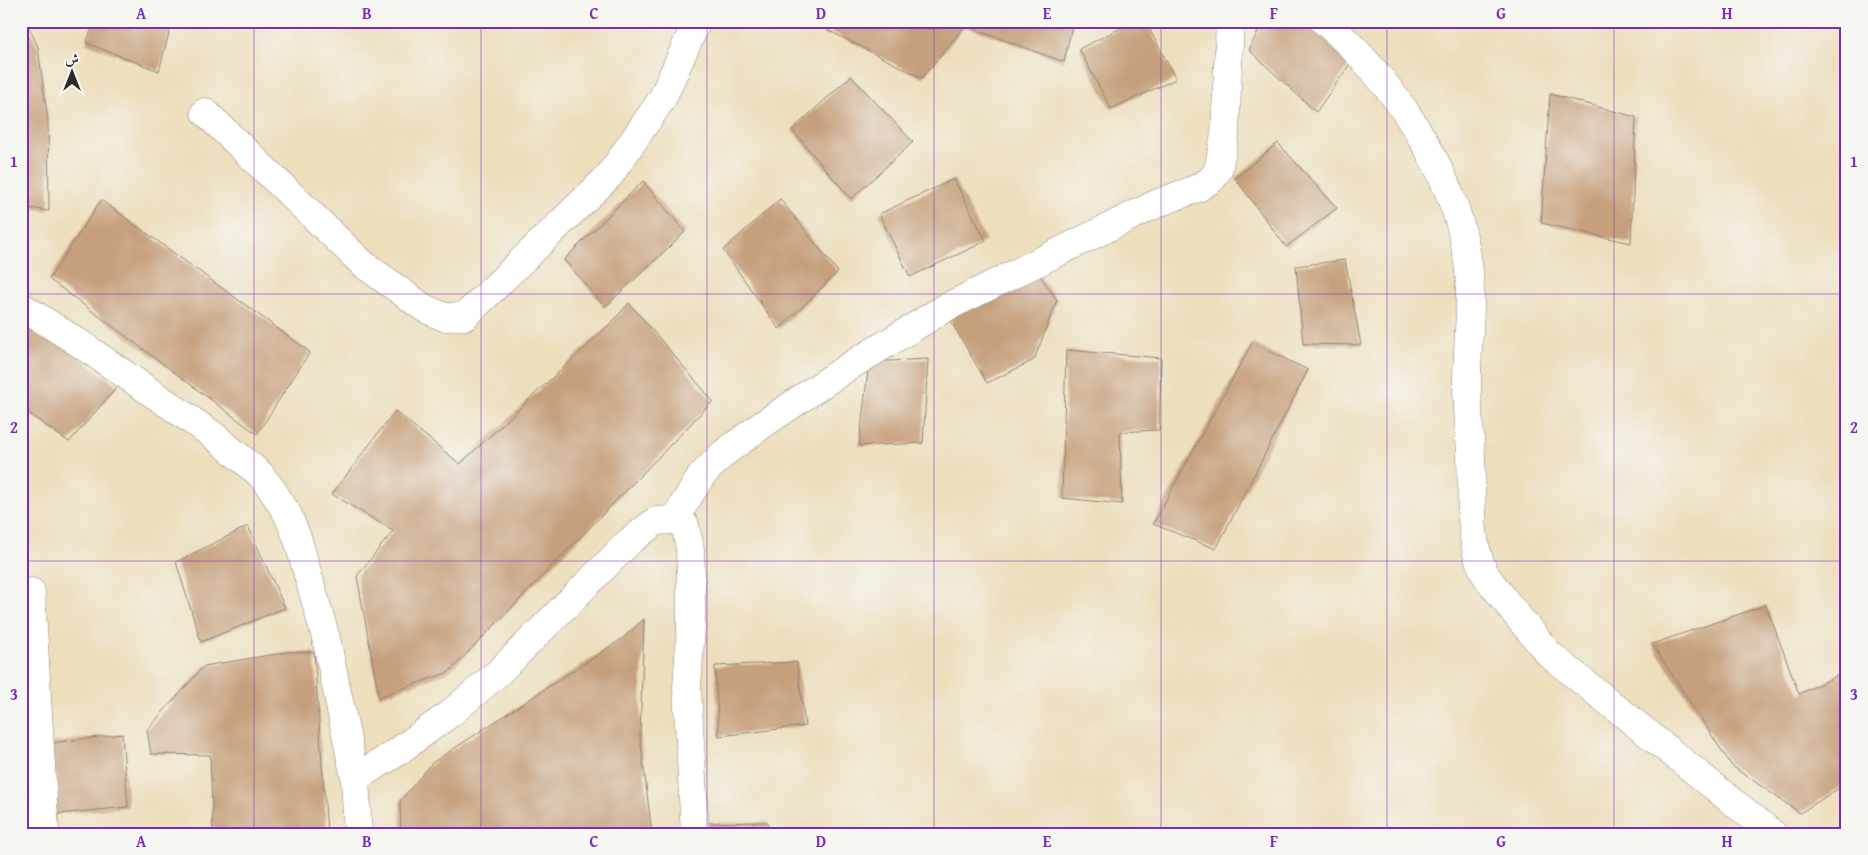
<svg xmlns="http://www.w3.org/2000/svg" width="1868" height="855" font-family="'Gentium Book Plus',Amiri,serif">
<style>
.building{fill:#c6a07d}
.lines{fill:none;stroke-linecap:round;stroke-linejoin:round}
.street-casing{stroke:#8c8474;stroke-width:29}
.street{stroke:#fff;stroke-width:28}
.grid{fill:none;stroke:#7b2cbf;stroke-width:1;stroke-opacity:0.55}
.neatline{fill:none;stroke:#7b2cbf;stroke-width:2}
.grid-label{font-size:16px;text-anchor:middle;font-weight:bold;fill:#7b2cbf}
</style>
<rect width="100%" height="100%" fill="#f6f6f2"/>
<filter id="ink" filterUnits="userSpaceOnUse"><feTurbulence type="fractalNoise" baseFrequency=".02" numOctaves="2"/><feDisplacementMap in="SourceGraphic" scale="10" xChannelSelector="R" yChannelSelector="G"/><feConvolveMatrix kernelMatrix="1 2 1 2 8 2 1 2 1" color-interpolation-filters="sRGB"/></filter>
<filter id="wash" filterUnits="userSpaceOnUse"><feTurbulence type="fractalNoise" baseFrequency=".0096" numOctaves="4" result="noise"/><feDisplacementMap in="SourceGraphic" scale="20" xChannelSelector="R" yChannelSelector="G"/><feGaussianBlur stdDeviation="1.12" result="paint"/><feColorMatrix in="noise" values="0 0 0 0 0 0 0 0 0 0 0 0 0 0 0 0 0 1.4 0 .05"/><feComposite in="paint" operator="in"/></filter>
<g filter="url(#wash)">
<rect width="100%" height="100%" fill="#eddebc"/>
<g id="blocks">
<!-- building -->
<g class="building">
<path d="M21,21H26L38,47L48,121L49,211L21,207Z"/>
<path d="M95,21H172L159,71L86,43Z"/>
<path d="M810,21H1073L1064,62L965,26L922,78Z"/>
<path d="M1135,21H1145L1176,79L1111,109L1079,49Z"/>
<path d="M1263,21H1311L1353,60L1316,112L1249,50Z"/>
<path d="M851,76L913,142L851,199L792,130Z"/>
<path d="M1550,94L1636,117L1631,243L1541,223Z"/>
<path d="M1278,143L1337,208L1286,247L1235,178Z"/>
<path d="M954,179L986,241L910,277L879,214Z"/>
<path d="M643,181L685,232L605,307L564,260Z"/>
<path d="M780,199L838,272L779,329L723,250Z"/>
<path d="M101,200L310,352L257,434L49,279Z"/>
<path d="M1345,260L1361,345L1303,344L1296,266Z"/>
<path d="M1039,274L1057,300L1034,360L987,383L949,318Z"/>
<path d="M629,303L713,401L449,672L379,697L357,576L393,531L332,494L395,411L460,464L612,322Z"/>
<path d="M21,322L67,349L118,386L69,442L21,408Z"/>
<path d="M1252,343L1308,370L1216,549L1153,524Z"/>
<path d="M1066,350L1161,358L1159,430L1120,432L1122,504L1062,498Z"/>
<path d="M928,359L923,443L859,446L869,362Z"/>
<path d="M248,526L285,608L201,642L176,562Z"/>
<path d="M1766,605L1799,694L1847,671V783L1800,813L1732,766L1652,644Z"/>
<path d="M644,619L640,736L652,834H401L400,801L432,763L623,638Z"/>
<path d="M288,652H314L327,832L310,834H213L210,755L151,754L147,730L204,666Z"/>
<path d="M797,662L805,726L719,736L715,666Z"/>
<path d="M122,734L128,807L48,815L50,743Z"/>
<path d="M21,777H23L26,834H21Z"/>
<path d="M768,822V834H705V823Z"/>
</g>
</g>
</g>
<g filter="url(#ink)">
<use href="#blocks" fill-opacity="0" stroke="#8c8474" stroke-width="1"/>
<g class="lines">
<!-- street casing -->
<g class="street-casing">
<g id="street">
<path d="M1324,21C1391,78 1453,169 1467,256C1474,297 1467,340 1467,381C1467,406 1470,431 1471,456C1473,494 1467,537 1484,572C1488,580 1495,587 1500,594C1516,615 1533,635 1550,655L1773,834"/>
<path d="M205,112L363,264L424,308L444,317L465,316L609,176L662,99L697,21"/>
<path d="M21,306L79,343L213,435L260,474L273,491L288,515L298,540L326,638L355,778L358,834"/>
<path d="M674,520L702,475L724,453L762,425L848,367L947,307L1158,203L1198,188L1212,179L1218,170L1225,135L1230,21"/>
<path d="M31,592L45,834"/>
<path d="M355,778L393,755L451,713L499,672L630,541L656,521L674,520L685,525L690,549L691,579V626L687,688L695,834"/>
</g>
</g>
<!-- street -->
<use href="#street" class="street"/>
</g>
</g>
<!-- grid -->
<path class="grid" d="M254,21V834M481,21V834M707,21V834M934,21V834M1161,21V834M1387,21V834M1614,21V834M21,294H1847M21,561H1847"/>
<!-- margin -->
<rect width="1868" height="855" fill="none" stroke="#f6f6f2" stroke-width="55"/>
<!-- north arrow -->
<g transform="translate(72 72)" stroke="#f6f6f2" stroke-width="4" paint-order="stroke">
<path d="M0-4L9 19L0 12L-9 19Z" fill="#2b2b2b"/>
<text y="-8" font-size="14" font-weight="bold" text-anchor="middle" fill="#2b2b2b">ش</text>
</g>
<rect x="28" y="28" width="1812" height="800" class="neatline"/>
<g class="grid-label">
<text x="141" y="19">A</text>
<text x="367" y="19">B</text>
<text x="594" y="19">C</text>
<text x="821" y="19">D</text>
<text x="1047" y="19">E</text>
<text x="1274" y="19">F</text>
<text x="1501" y="19">G</text>
<text x="1727" y="19">H</text>
<text x="14" y="167">1</text>
<text x="1854" y="167">1</text>
<text x="14" y="433">2</text>
<text x="1854" y="433">2</text>
<text x="14" y="700">3</text>
<text x="1854" y="700">3</text>
<text x="141" y="847">A</text>
<text x="367" y="847">B</text>
<text x="594" y="847">C</text>
<text x="821" y="847">D</text>
<text x="1047" y="847">E</text>
<text x="1274" y="847">F</text>
<text x="1501" y="847">G</text>
<text x="1727" y="847">H</text>
</g>
</svg>
